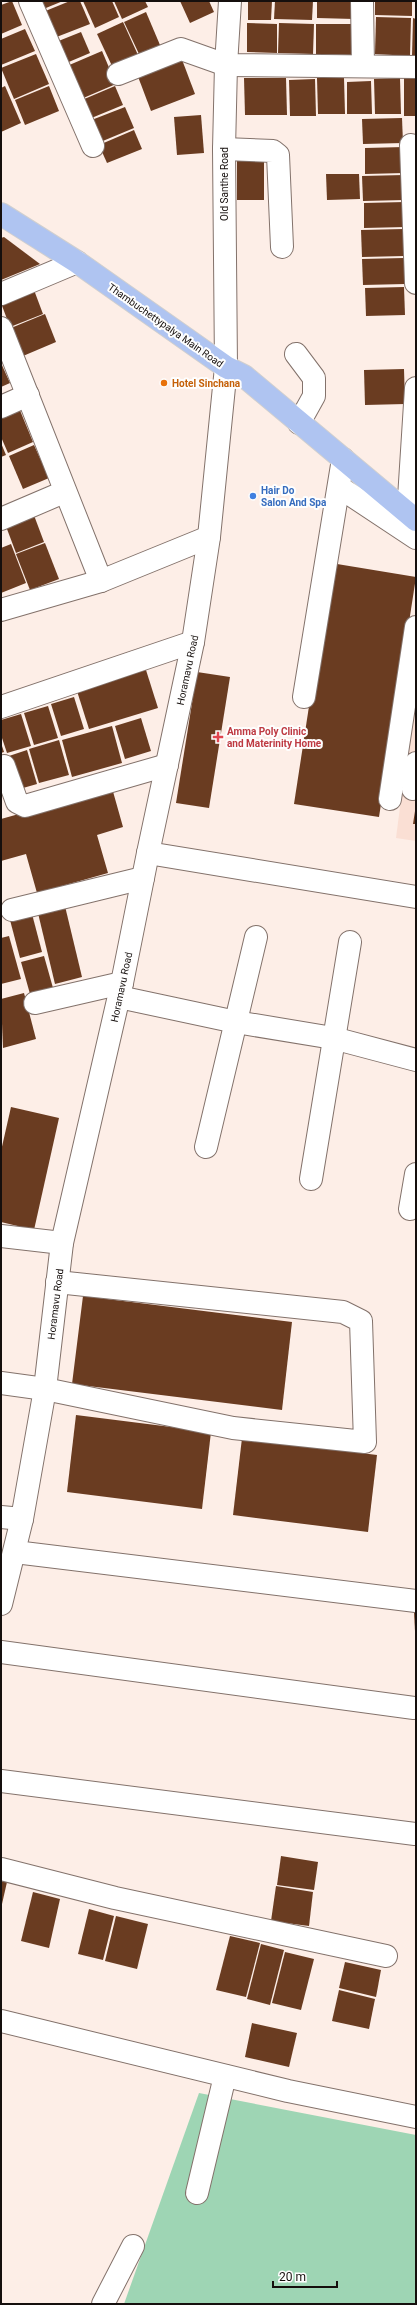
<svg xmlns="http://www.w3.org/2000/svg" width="417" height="2305" font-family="Roboto,sans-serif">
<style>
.built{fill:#fadfd4}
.green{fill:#9ed5b4}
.building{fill:#6a3c21}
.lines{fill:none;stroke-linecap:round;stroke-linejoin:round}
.minor-casing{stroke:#83726b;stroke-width:24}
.major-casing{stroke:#d0cfcf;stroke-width:24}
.minor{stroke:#fff;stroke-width:22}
.major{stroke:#afc4f1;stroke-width:22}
.food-dot{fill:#e8710a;stroke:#fefefe;stroke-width:1.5}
.shop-dot{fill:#3f7fe0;stroke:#fefefe;stroke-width:1.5}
.health-dot{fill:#e0444e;stroke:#fefefe;stroke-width:1.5}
.labels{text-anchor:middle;stroke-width:4;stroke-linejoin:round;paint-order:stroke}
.street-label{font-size:10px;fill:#150f0d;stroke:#fefefe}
.food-label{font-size:10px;font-weight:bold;fill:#c56008;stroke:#fefefe;text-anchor:start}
.shop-label{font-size:10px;font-weight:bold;fill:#366cbe;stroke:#fefefe;text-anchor:start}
.health-label{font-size:10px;font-weight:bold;fill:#be3a42;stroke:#fefefe;text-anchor:start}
</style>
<rect width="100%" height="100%" fill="#fdeee7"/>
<!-- built -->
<path class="built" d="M416,684V841L396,838Z"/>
<!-- green -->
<path class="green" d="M199,2093L416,2135V2304H124Z"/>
<!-- building -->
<g class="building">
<path d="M12,1L22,25L1,34V5Z"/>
<path d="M37,1H63L41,10Z"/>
<path d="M70,1H80L90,24L54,38L43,12Z"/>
<path d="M83,1H112L119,17L95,28Z"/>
<path d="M114,1H145L148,7L122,19Z"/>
<path d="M180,1H209L214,12L190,23Z"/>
<path d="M248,1H272L271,20H248Z"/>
<path d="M275,1H313L312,20L274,19Z"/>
<path d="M317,1H354V19L317,18Z"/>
<path d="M375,1H412V16L375,15Z"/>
<path d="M146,12L160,45L139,54L124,22Z"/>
<path d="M376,17L411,18L410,56L375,54Z"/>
<path d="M413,18L416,19V56H412Z"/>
<path d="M123,22L138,55L112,66L97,34Z"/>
<path d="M247,23L277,24V53L247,52Z"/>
<path d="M279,23L314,24L313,54L278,53Z"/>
<path d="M316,24H353L352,55L316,54Z"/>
<path d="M25,29L35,51L1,65V39Z"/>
<path d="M81,32L90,53L64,64L56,42Z"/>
<path d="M102,51L116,84L81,99L67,66Z"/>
<path d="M36,54L49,84L14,99L1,68Z"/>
<path d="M181,57L195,94L151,111L137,74Z"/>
<rect x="404" y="76" width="12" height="40"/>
<path d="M244,78H286L287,115H245Z"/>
<path d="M317,78H344L345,114H318Z"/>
<path d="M400,78L401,114H375L374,79Z"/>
<path d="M315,79L316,116H290L289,80Z"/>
<path d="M371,81L372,114H347V82Z"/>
<path d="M5,86L21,123L1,132V88Z"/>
<path d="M49,86L59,111L25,125L15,100Z"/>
<path d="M115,86L123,105L89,119L82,100Z"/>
<path d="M125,107L134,128L98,143L89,121Z"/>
<path d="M201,115L204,153L177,155L174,117Z"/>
<path d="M402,118L403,143L363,144L362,119Z"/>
<path d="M134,130L142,149L107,163L99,145Z"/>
<path d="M404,147V173L365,174V148Z"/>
<path d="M237,156L264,157V200H237Z"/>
<path d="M326,174H359L360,199L327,200Z"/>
<path d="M404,175L405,200L363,201L362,176Z"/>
<path d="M405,202V227L364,228V203Z"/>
<path d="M404,229V256L362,257L361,230Z"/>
<path d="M4,237L40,264L1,280V238Z"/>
<path d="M404,258L405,284L363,285L362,259Z"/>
<path d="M404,287L405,315L366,316L365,288Z"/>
<path d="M34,290L43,314L10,327L1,303Z"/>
<path d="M45,314L56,342L23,356L11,328Z"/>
<path d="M1,363L10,383L1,387Z"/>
<path d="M404,369L405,404L365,405L364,370Z"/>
<path d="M19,408L33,442L8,453L1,437V416Z"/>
<path d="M1,443L6,455L1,457Z"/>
<path d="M34,445L49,478L23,489L9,456Z"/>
<path d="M32,510L44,542L16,553L4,521Z"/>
<path d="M45,543L59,579L30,590L16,554Z"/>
<path d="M11,544L26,583L1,593V548Z"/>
<path d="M331,563L416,577L379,817L294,804Z"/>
<path d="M146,670L158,708L89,729L77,691Z"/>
<path d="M197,672L230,677L209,808L176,803Z"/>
<path d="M74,697L84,729L61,736L51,704Z"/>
<path d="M48,706L58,738L34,745L24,713Z"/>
<path d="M21,714L31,746L7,753L1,735V720Z"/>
<path d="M141,718L151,751L125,759L115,726Z"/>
<path d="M112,726L122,763L72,777L62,740Z"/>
<path d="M59,740L69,775L39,783L29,749Z"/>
<path d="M1,743L4,752L1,753Z"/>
<path d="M27,750L37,784L16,790L6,757Z"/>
<path d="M112,788L123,827L97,835L108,873L37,893L26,854L1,861V819Z"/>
<path d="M415,811H416V824H413Z"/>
<path d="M64,902L82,977L55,984L37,909Z"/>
<path d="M32,914L42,952L20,958L10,920Z"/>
<path d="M9,936L21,979L1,984V938Z"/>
<path d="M44,956L53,988L30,994L21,962Z"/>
<path d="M24,993L36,1039L3,1048L1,999Z"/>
<path d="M11,1107L59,1118L34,1230L1,1222V1151Z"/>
<path d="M83,1296L292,1322L282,1410L72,1384Z"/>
<path d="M76,1415L211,1432L202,1509L67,1492Z"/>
<path d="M242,1438L377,1455L368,1532L233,1515Z"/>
<path d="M414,1612H416V1631H415Z"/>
<path d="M281,1856L318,1862L314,1890L277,1885Z"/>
<path d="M1,1881L7,1882L2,1904H1Z"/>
<path d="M276,1886L313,1892L309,1926L271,1921Z"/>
<path d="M33,1892L60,1899L49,1948L21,1941Z"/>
<path d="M89,1909L114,1916L103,1960L78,1954Z"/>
<path d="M116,1916L148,1924L137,1969L105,1961Z"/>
<path d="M230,1936L260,1943L246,1997L216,1990Z"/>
<path d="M261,1944L284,1950L270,2005L247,1999Z"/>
<path d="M285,1952L314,1959L301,2010L272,2003Z"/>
<path d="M345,1962L381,1970L376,1997L339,1988Z"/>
<path d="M339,1990L375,1999L369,2029L332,2021Z"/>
<path d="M252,2023L297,2033L289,2067L245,2057Z"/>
</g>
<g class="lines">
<!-- minor casing -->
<g class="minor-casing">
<g id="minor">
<path d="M30,1L93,146"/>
<path d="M362,1L363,66"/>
<path d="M118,74L181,49L226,65L416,67"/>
<path d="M411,145L416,283"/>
<path d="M224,149L273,151L278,155L282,247"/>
<path d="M1,294L77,262"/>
<path d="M1,328L101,581"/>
<path d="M296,354L314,378V396L299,423"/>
<path d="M1,407L28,395"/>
<path d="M339,487L416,538"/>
<path d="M408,514L416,388"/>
<path d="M1,519L64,492"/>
<path d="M1,610L101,581L209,537"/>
<path d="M304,697L343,459"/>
<path d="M1,707L193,642"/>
<path d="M4,766L17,802L25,806L167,765"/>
<path d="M413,789L416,763"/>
<path d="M390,799L416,627"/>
<path d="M148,853L416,897"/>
<path d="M12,910L143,878"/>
<path d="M119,997L236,1022L333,1038L416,1060"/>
<path d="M35,1003L122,983"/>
<path d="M206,1147L256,937"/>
<path d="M311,1179L350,942"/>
<path d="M410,1209L416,1174"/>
<path d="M1,1236L62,1243"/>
<path d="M1,1383L45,1389L233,1428L365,1442L361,1321L343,1312L57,1282"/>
<path d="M1,1517L22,1519"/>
<path d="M15,1552L416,1601"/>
<path d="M1,1604L22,1519L45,1389L62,1243L122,983L148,853L193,642L209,537L226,367L224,149L226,65L230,1"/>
<path d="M1,1652L414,1708"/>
<path d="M1,1781L415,1834"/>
<path d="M1,1869L115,1898L386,1956"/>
<path d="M1,2021L288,2091L416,2117"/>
<path d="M197,2193L225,2076"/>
<path d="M103,2304L133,2246"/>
</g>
</g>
<!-- major casing -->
<g class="major-casing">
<path id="major" d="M1,214L77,262L226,367L244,376L416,520"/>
</g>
<!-- minor -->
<use href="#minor" class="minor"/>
<!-- major -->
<use href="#major" class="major"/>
</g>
<!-- markers -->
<circle class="food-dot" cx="164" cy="383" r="4"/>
<circle class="shop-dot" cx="253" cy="496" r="4"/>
<path class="health-dot" d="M216 731h4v4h4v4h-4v4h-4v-4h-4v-4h4z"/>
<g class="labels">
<!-- street labels -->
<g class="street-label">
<text transform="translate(224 184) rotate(-90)" y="4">Old Santhe Road</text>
<text transform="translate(166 325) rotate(35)" y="4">Thambuchettypalya Main Road</text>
<text transform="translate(187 670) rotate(-78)" y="4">Horamavu Road</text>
<text transform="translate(121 987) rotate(-78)" y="4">Horamavu Road</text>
<text transform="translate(55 1304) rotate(-83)" y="4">Horamavu Road</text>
</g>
<!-- food labels -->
<g class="food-label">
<text x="172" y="387">Hotel Sinchana</text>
</g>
<!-- shop labels -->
<g class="shop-label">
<text x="261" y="494">Hair Do<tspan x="261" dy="12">Salon And Spa</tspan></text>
</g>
<!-- health labels -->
<g class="health-label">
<text x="227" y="735">Amma Poly Clinic<tspan x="227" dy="12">and Materinity Home</tspan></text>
</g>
</g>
<!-- border -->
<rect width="417" height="2305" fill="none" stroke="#150f0d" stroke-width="4"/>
<!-- scale -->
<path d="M273 2281v6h64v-6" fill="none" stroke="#150f0d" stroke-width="2"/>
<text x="279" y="2281" font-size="12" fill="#150f0d" stroke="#fefefe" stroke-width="3" paint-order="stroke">20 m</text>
</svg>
